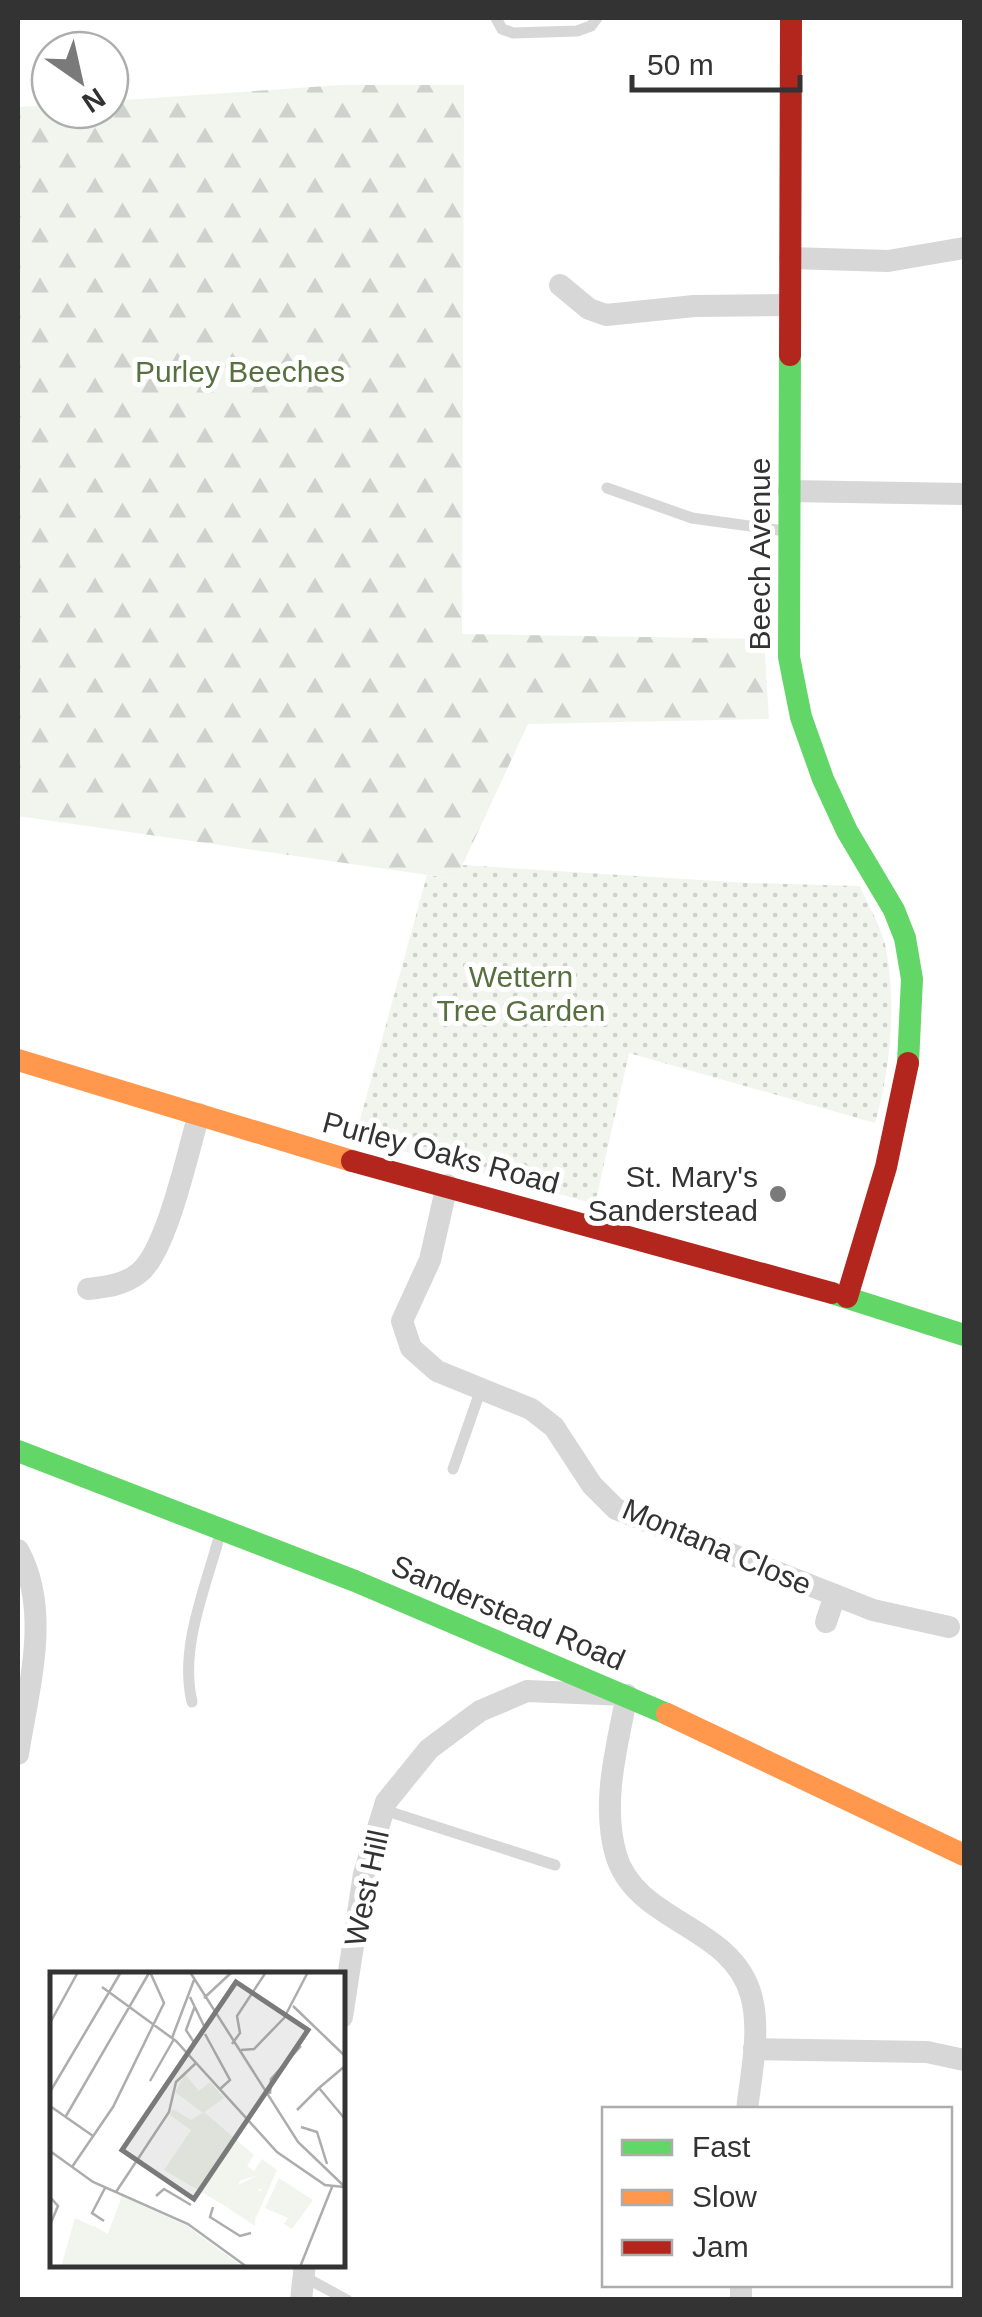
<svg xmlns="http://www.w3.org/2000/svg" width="982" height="2317" font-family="Arial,sans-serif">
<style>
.forest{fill:url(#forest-firs)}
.garden{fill:url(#garden-dots)}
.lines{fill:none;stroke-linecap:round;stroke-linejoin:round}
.lane{stroke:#d7d7d7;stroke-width:11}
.street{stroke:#d7d7d7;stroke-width:22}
.fast{stroke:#63d668;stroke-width:22}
.slow{stroke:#ff974d;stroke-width:22}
.jam{stroke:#b3261e;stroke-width:22}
.poi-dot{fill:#7a7a7a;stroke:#fff;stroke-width:4}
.labels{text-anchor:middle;stroke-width:10;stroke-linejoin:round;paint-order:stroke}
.park-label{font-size:30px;fill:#56703f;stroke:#fff}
.street-label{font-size:30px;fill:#333;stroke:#fff}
.poi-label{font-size:30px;fill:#333;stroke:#fff;text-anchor:end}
.inset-road{fill:none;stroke:#adadad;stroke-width:2.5}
.view{fill:#7a7a7a;fill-opacity:0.15;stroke:#7a7a7a;stroke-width:5}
.inset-edge{fill:none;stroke:#333;stroke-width:5}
</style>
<defs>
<pattern id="forest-firs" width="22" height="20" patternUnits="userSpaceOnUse" patternTransform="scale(2.5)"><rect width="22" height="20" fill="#f1f5ed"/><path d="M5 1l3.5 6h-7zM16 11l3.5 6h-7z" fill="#cfd2cc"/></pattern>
<pattern id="garden-dots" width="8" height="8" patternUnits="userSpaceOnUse" patternTransform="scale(2.5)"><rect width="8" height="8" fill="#f1f5ed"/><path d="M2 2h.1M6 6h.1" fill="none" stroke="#cfd2cc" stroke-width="1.8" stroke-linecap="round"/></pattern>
</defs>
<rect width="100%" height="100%" fill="#fff"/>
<!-- forest -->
<path class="forest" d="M341,85H464L462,634L764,639L769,719L528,724L456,879L18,816V107L50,105V110H110V101Z"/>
<!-- garden -->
<path class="garden" d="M462,865L749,883L860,886C868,905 880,925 885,944C897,1001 891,1068 875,1123L629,1053L595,1204L355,1138L427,875L456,879Z"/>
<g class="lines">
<!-- lane -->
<g class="lane">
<path d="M496,18L502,29L513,33L577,31L591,26L597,18"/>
<path d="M607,488L692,518L785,531"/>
<path d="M453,1469L481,1389"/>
<path d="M192,1702C179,1647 206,1587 220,1534"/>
<path d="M384,1810L555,1865"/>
<path d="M303,2276L347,2300"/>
</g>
<!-- street -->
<g class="street">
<path d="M790,258L888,261L964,248"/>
<path d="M560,285L589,309L606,315L694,306L789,305"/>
<path d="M789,491L964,494"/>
<path d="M447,1185L430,1260L402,1321L411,1348L437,1371L531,1409L554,1427L592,1485L616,1509L873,1610L949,1627"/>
<path d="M88,1289C106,1287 124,1285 139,1273C167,1251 188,1151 199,1114"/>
<path d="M18,1550C52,1611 28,1689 18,1754"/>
<path d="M826,1622L835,1595"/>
<path d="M342,2017L364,1874L386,1802L429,1749L480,1711L527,1691L627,1695C617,1746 601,1803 616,1855C636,1923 732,1925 751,1995C761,2030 751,2074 747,2110"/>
<path d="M754,2049L927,2052L964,2060"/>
<path d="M301,2300L305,2264"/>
<path d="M741,2300V2284"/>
</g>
<!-- fast -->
<g class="fast">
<path d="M790,355L789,657L801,717L823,779L847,831L894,910L905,938L912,979L908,1063"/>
<path d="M832,1293L964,1335"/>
<path d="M18,1451L355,1581L667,1714"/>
</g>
<!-- slow -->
<g class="slow">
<path d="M18,1060L352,1161"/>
<path d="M667,1714L964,1855"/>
</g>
<!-- jam -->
<g class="jam">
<path d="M790,355L791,18"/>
<path d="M352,1161L832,1293"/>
<path d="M847,1297L886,1167L908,1063"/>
</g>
</g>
<!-- markers -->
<circle class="poi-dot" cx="778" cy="1194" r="10"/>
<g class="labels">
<!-- park labels -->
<g class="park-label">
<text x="240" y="382">Purley Beeches</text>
<text x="521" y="987">Wettern<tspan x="521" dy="34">Tree Garden</tspan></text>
</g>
<!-- street labels -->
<g class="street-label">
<text transform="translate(760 554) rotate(-90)" y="10">Beech Avenue</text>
<text transform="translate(441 1153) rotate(15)" y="10">Purley Oaks Road</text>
<text transform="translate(717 1547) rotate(23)" y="10">Montana Close</text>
<text transform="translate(508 1613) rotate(23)" y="10">Sanderstead Road</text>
<text transform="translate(367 1888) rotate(-78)" y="10">West Hill</text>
</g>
<!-- poi labels -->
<g class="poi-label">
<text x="758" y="1187">St. Mary's<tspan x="758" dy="34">Sanderstead</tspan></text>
</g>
</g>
<!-- overview -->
<g transform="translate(50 1972)">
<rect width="295" height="295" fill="#fff"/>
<path d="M72,224L137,254L193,295H16L23,258L44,254L58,262Z" fill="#f1f5ed"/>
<path d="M123,137L141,148L154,140L204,183L197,194L204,199L212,187L227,198L206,246L202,236L206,218L212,219L206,204L191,208L175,234L114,198L141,158L120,143ZM73,224L78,243L69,247L76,259L71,288L81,292L85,284L93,295H11L25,246L58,262Z" fill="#f1f5ed"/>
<path d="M206,204L217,213L206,219L205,254L175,234L184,215Z" fill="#f1f5ed"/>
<path d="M135,102L149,119L160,110L174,126L153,141L125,120ZM229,206L263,228L242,257L234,252L238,246L215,236Z" fill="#f1f5ed"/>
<path class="inset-road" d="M140,0L248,170L295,215M52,15L126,69L227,180L275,213L294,215M140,25L154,54M154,26L182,0M243,34L295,84M0,51L28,0M155,62L180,108L169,118M122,66L144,8M145,72L136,58L145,34M182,72L190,61L187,44L216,0M191,78L204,77L234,46L258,0M295,94L269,116L295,147M100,109L124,67M0,120L71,0M220,122L221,107L251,74M0,134L43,164M247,138L269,116M16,144L99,1M251,155L267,160L277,192M0,179L43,210L138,252L197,295M22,195L63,135L114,31L100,0M66,220L119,140L126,110L146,91M106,224L114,217L141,233M0,225L8,234L0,253M163,235L160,245L190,264L201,261M54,249L42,241L55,216M250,295L282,215"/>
<path class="view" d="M186,10L258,58L144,227L72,178Z"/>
<rect width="295" height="295" class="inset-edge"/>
</g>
<!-- border -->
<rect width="982" height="2317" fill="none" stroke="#333333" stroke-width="40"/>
<!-- legend -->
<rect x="602" y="2107" width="350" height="180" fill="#ffffff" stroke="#adadad" stroke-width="2.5"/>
<rect x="622" y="2140" width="50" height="15" fill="#63d668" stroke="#adadad" stroke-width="2.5"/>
<text x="692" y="2157" font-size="30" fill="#333333">Fast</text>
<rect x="622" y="2190" width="50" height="15" fill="#ff974d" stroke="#adadad" stroke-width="2.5"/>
<text x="692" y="2207" font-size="30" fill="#333333">Slow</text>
<rect x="622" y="2240" width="50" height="15" fill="#b3261e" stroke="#adadad" stroke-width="2.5"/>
<text x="692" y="2257" font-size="30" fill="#333333">Jam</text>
<!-- north arrow -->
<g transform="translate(80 80) rotate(146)"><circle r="48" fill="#ffffff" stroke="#adadad" stroke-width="2.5"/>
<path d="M0-8L18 38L0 25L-18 38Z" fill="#7a7a7a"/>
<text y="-15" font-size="28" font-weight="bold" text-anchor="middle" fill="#333333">N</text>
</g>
<!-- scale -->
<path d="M632 75v15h168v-15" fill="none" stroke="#333333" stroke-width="5"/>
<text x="647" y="75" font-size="30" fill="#333333" stroke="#ffffff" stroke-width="8" paint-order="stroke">50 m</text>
</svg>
